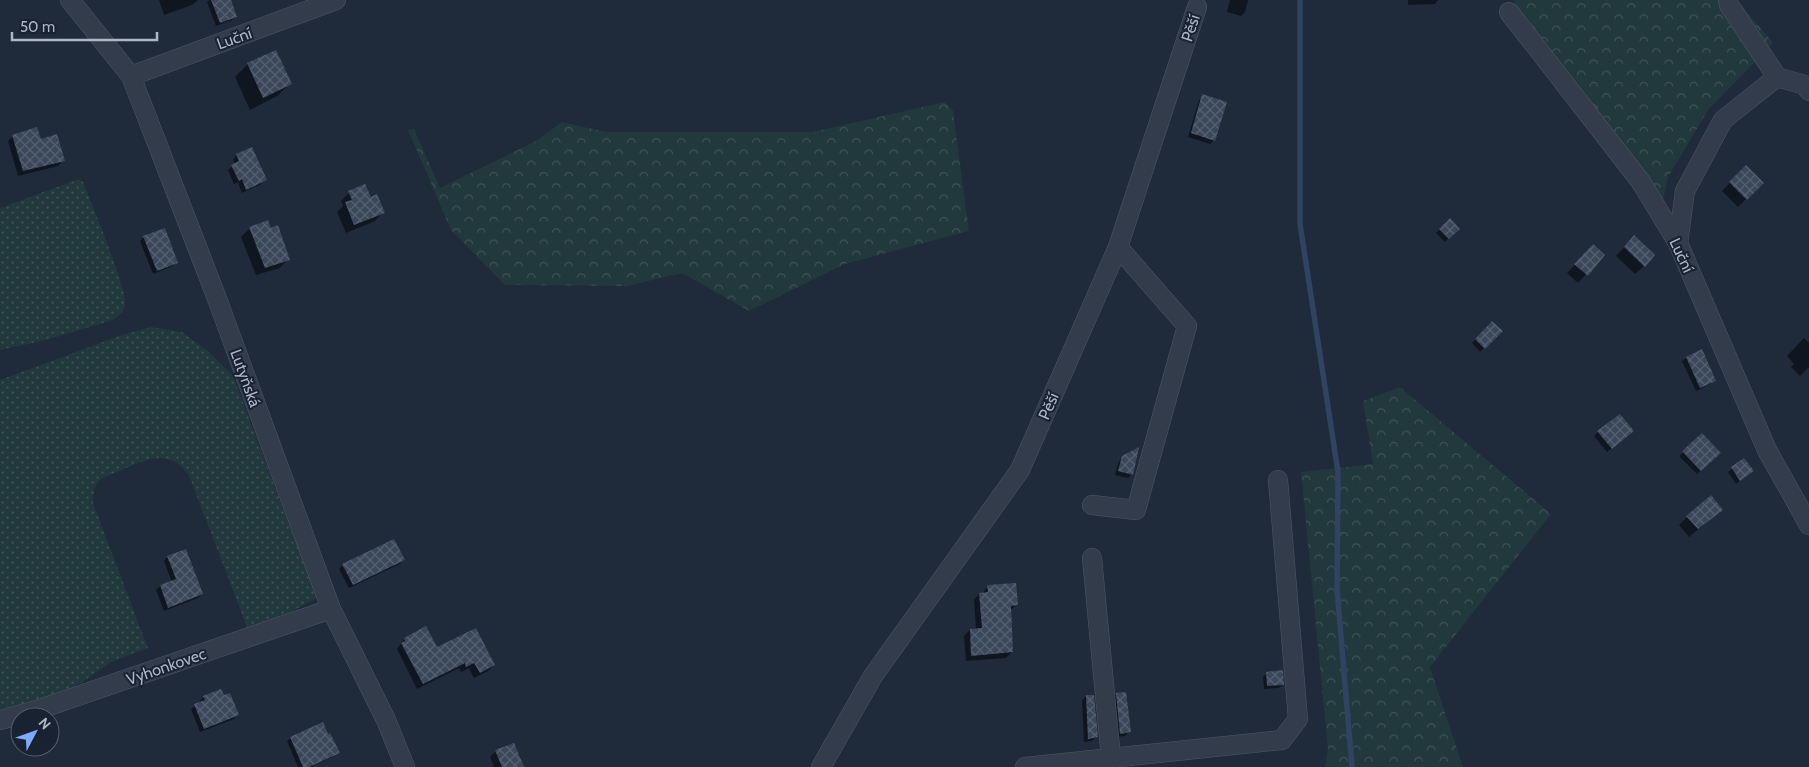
<svg xmlns="http://www.w3.org/2000/svg" width="1809" height="767" font-family="Cabin,sans-serif">
<style>
.grass{fill:url(#grass-dots)}
.forest{fill:url(#forest-crowns)}
.shadow{fill:#0007}
.lines{fill:none;stroke-linecap:round;stroke-linejoin:round}
.stream{stroke:#304362;stroke-width:5.5}
.building{fill:url(#building-cross-hatch)}
.minor-casing{stroke:#4e5766;stroke-width:20}
.minor{stroke:#333c4b;stroke-width:19}
.labels{text-anchor:middle;stroke-width:4;stroke-linejoin:round;paint-order:stroke}
.street-label{font-size:16px;fill:#aeb7c8;stroke:#192230}
</style>
<defs>
<pattern id="grass-dots" width="8" height="8" patternUnits="userSpaceOnUse" patternTransform="scale(1.25)"><rect width="8" height="8" fill="#21383c"/><path d="M2 2h.1M6 6h.1" fill="none" stroke="#3f5357" stroke-width="1.8" stroke-linecap="round"/></pattern>
<pattern id="forest-crowns" width="20" height="18" patternUnits="userSpaceOnUse" patternTransform="scale(1.25)"><rect width="20" height="18" fill="#21383c"/><path d="M2 6a3 3 0 1 1 6 0M12 15a3 3 0 1 1 6 0" fill="none" stroke="#3f5357"/></pattern>
<pattern id="building-cross-hatch" width="8" height="8" patternUnits="userSpaceOnUse" patternTransform="scale(1.25)"><rect width="8" height="8" fill="#3b485b"/><path d="M0 0l8 8M0 8l8-8" fill="none" stroke="#556071"/></pattern>
</defs>
<rect width="100%" height="100%" fill="#1f2a3b"/>
<!-- grass -->
<g class="grass">
<path d="M79,179L83,182C91,202 128,290 125,305C124,312 118,316 113,320L42,341L0,350V208Z"/>
<path d="M151,327L182,332L208,351L233,376L317,598L291,612L248,630L190,478C172,447 146,459 120,471C113,474 103,477 99,481C93,487 94,496 93,503L148,648L111,662L81,683L40,700L0,709V380L119,336Z"/>
</g>
<!-- forest -->
<g class="forest">
<path d="M1514,0H1737L1773,43L1708,110L1668,177L1661,210L1518,18Z"/>
<path d="M945,102L953,111L969,231L845,264L749,311L682,273L627,286L505,285L451,230L408,130L414,129L440,188L536,141L562,122L606,132H812Z"/>
<path d="M1400,387L1551,514L1430,667L1463,767H1325L1328,749L1301,472L1373,464L1363,401Z"/>
</g>
<!-- shadow -->
<g class="shadow">
<path d="M159,0H198L192,5L164,15Z"/>
<path d="M210,0H230L236,16L232,20L216,26L207,2Z"/>
<path d="M1230,0H1248L1245,12L1241,16L1227,12Z"/>
<path d="M1408,0H1438L1435,4L1408,5Z"/>
<path d="M275,52L290,84L277,96L250,110L235,77L248,64Z"/>
<path d="M1203,96L1214,140L1210,144L1188,137L1199,100Z"/>
<path d="M13,136L63,160L58,166L18,176L8,141Z"/>
<path d="M251,149L265,180L261,184L242,193L238,182L234,184L228,170L235,164L233,159L236,156Z"/>
<path d="M1746,166L1762,183L1738,207L1722,191Z"/>
<path d="M349,193L370,199L383,212L375,221L346,233L337,212L343,206L341,201Z"/>
<path d="M1450,220L1458,229L1445,242L1436,233Z"/>
<path d="M267,222L288,259L280,268L256,275L241,237L249,229Z"/>
<path d="M144,237L177,262L173,266L153,274L140,241Z"/>
<path d="M1634,237L1644,266L1635,274L1616,256Z"/>
<path d="M1593,246L1604,255L1578,283L1567,273Z"/>
<path d="M1492,323L1501,331L1480,352L1472,343Z"/>
<path d="M1804,338L1809,343V367L1800,376L1791,367L1794,364L1787,356Z"/>
<path d="M1701,351L1714,381L1710,384L1696,391L1682,361L1686,358Z"/>
<path d="M1598,432L1629,435L1607,452L1594,436Z"/>
<path d="M1702,435L1719,453L1697,474L1679,456Z"/>
<path d="M1123,457L1132,474L1128,478L1115,475L1119,461Z"/>
<path d="M1744,459L1753,471L1736,484L1728,472Z"/>
<path d="M1721,510L1689,537L1679,525L1687,517Z"/>
<path d="M167,557L202,594L198,598L164,611L156,590L160,586L172,582L164,561Z"/>
<path d="M404,560L400,564L349,588L339,569L343,565Z"/>
<path d="M988,586L1016,605L1010,611L1012,652L1006,658L966,661L964,636L970,630H976L974,600L979,594H982Z"/>
<path d="M404,639L437,649L494,665L488,671L474,678L469,668L461,672L459,668L417,689L397,649Z"/>
<path d="M1267,673L1283,684L1279,688L1264,689L1263,677Z"/>
<path d="M1117,694L1129,732L1125,736L1116,737L1113,698Z"/>
<path d="M1086,696L1096,737L1092,741L1084,742L1082,700Z"/>
<path d="M204,697L238,715L234,719L200,732L191,709L201,703L200,701Z"/>
<path d="M291,738L338,753L334,756L311,767H298L287,741Z"/>
<path d="M496,751L522,767H494L490,757Z"/>
</g>
<g class="lines">
<!-- stream -->
<path class="stream" d="M1300,0V224L1338,472L1337,589L1352,767"/>
</g>
<!-- building -->
<g class="building">
<path d="M211,0H231L237,17L220,23Z"/>
<path d="M276,50L292,84L263,98L247,63Z"/>
<path d="M1202,94L1227,102L1215,141L1191,133Z"/>
<path d="M37,127L41,139L57,134L65,161L23,171L12,135Z"/>
<path d="M252,147L267,180L246,190L242,179L239,181L231,165L239,161L236,154Z"/>
<path d="M1746,165L1764,183L1747,200L1729,182Z"/>
<path d="M365,184L371,197L377,194L385,213L354,225L345,202L352,200L348,191Z"/>
<path d="M1450,218L1460,229L1449,239L1439,229Z"/>
<path d="M268,220L271,228L278,225L290,260L265,268L249,227Z"/>
<path d="M165,228L178,263L157,271L143,236Z"/>
<path d="M1634,235L1655,255L1645,267L1624,247Z"/>
<path d="M1593,244L1605,255L1588,276L1574,264Z"/>
<path d="M1492,321L1503,331L1485,349L1475,339Z"/>
<path d="M1702,349L1716,381L1700,388L1686,357Z"/>
<path d="M1620,414L1634,431L1612,449L1597,431Z"/>
<path d="M1702,433L1721,453L1701,471L1682,451Z"/>
<path d="M1139,447L1133,475L1118,471L1122,456Z"/>
<path d="M1744,458L1754,471L1740,481L1731,467Z"/>
<path d="M1711,495L1723,510L1698,529L1686,516Z"/>
<path d="M394,539L405,560L353,585L342,564Z"/>
<path d="M186,549L203,594L168,608L160,585L176,579L167,556Z"/>
<path d="M1016,583L1018,605L1011,606L1013,652L971,656L970,629L982,628L979,593L988,592L987,585Z"/>
<path d="M426,626L437,647L476,628L495,665L480,673L474,663L466,667L465,663L423,684L401,643L405,641L404,638Z"/>
<path d="M1283,670L1284,685L1267,686L1266,672Z"/>
<path d="M221,689L224,695L230,693L239,715L204,729L194,704L205,700L203,696Z"/>
<path d="M1126,692L1131,732L1120,734L1116,693Z"/>
<path d="M1086,695H1094L1098,737L1088,739Z"/>
<path d="M323,722L328,734L330,733L340,753L309,767H303L290,737Z"/>
<path d="M514,743L524,767H502L495,750Z"/>
</g>
<g class="lines">
<!-- minor casing -->
<g class="minor-casing">
<g id="minor">
<path d="M70,0L131,76L216,296L331,609L386,720L405,767"/>
<path d="M1728,0L1729,5L1777,77"/>
<path d="M1509,12L1641,182L1678,243L1767,450L1809,525"/>
<path d="M131,76L336,0"/>
<path d="M1678,243L1685,191L1723,120L1777,77L1805,85L1809,91"/>
<path d="M1092,505L1136,510L1187,326L1118,247"/>
<path d="M1092,558L1111,758"/>
<path d="M0,720L37,710L331,609"/>
<path d="M821,767L873,676L1020,470L1118,247L1197,7"/>
<path d="M1025,767L1282,740L1298,719L1278,480"/>
</g>
</g>
<!-- minor -->
<use href="#minor" class="minor"/>
</g>
<g class="labels">
<!-- street labels -->
<g class="street-label">
<text transform="translate(1190 28) rotate(-72)" y="6">Pěší</text>
<text transform="translate(234 38) rotate(-20)" y="6">Luční</text>
<text transform="translate(1682 255) rotate(65)" y="6">Luční</text>
<text transform="translate(246 378) rotate(70)" y="6">Lutyňská</text>
<text transform="translate(1048 406) rotate(-66)" y="6">Pěší</text>
<text transform="translate(166 666) rotate(-19)" y="6">Vyhonkovec</text>
</g>
</g>
<!-- north arrow -->
<g transform="translate(35 732) rotate(49)"><circle r="24" fill="#192230" stroke="#555e6d"/>
<path d="M0-4L9 19L0 12L-9 19Z" fill="#7caaff"/>
<text y="-8" font-size="14" font-weight="bold" text-anchor="middle" fill="#aeb7c8">N</text>
</g>
<!-- scale -->
<path d="M12 32v8h145v-8" fill="none" stroke="#aeb7c8" stroke-width="2.5"/>
<text x="20" y="32" font-size="15" fill="#aeb7c8" stroke="#192230" stroke-width="4" paint-order="stroke">50 m</text>
</svg>
